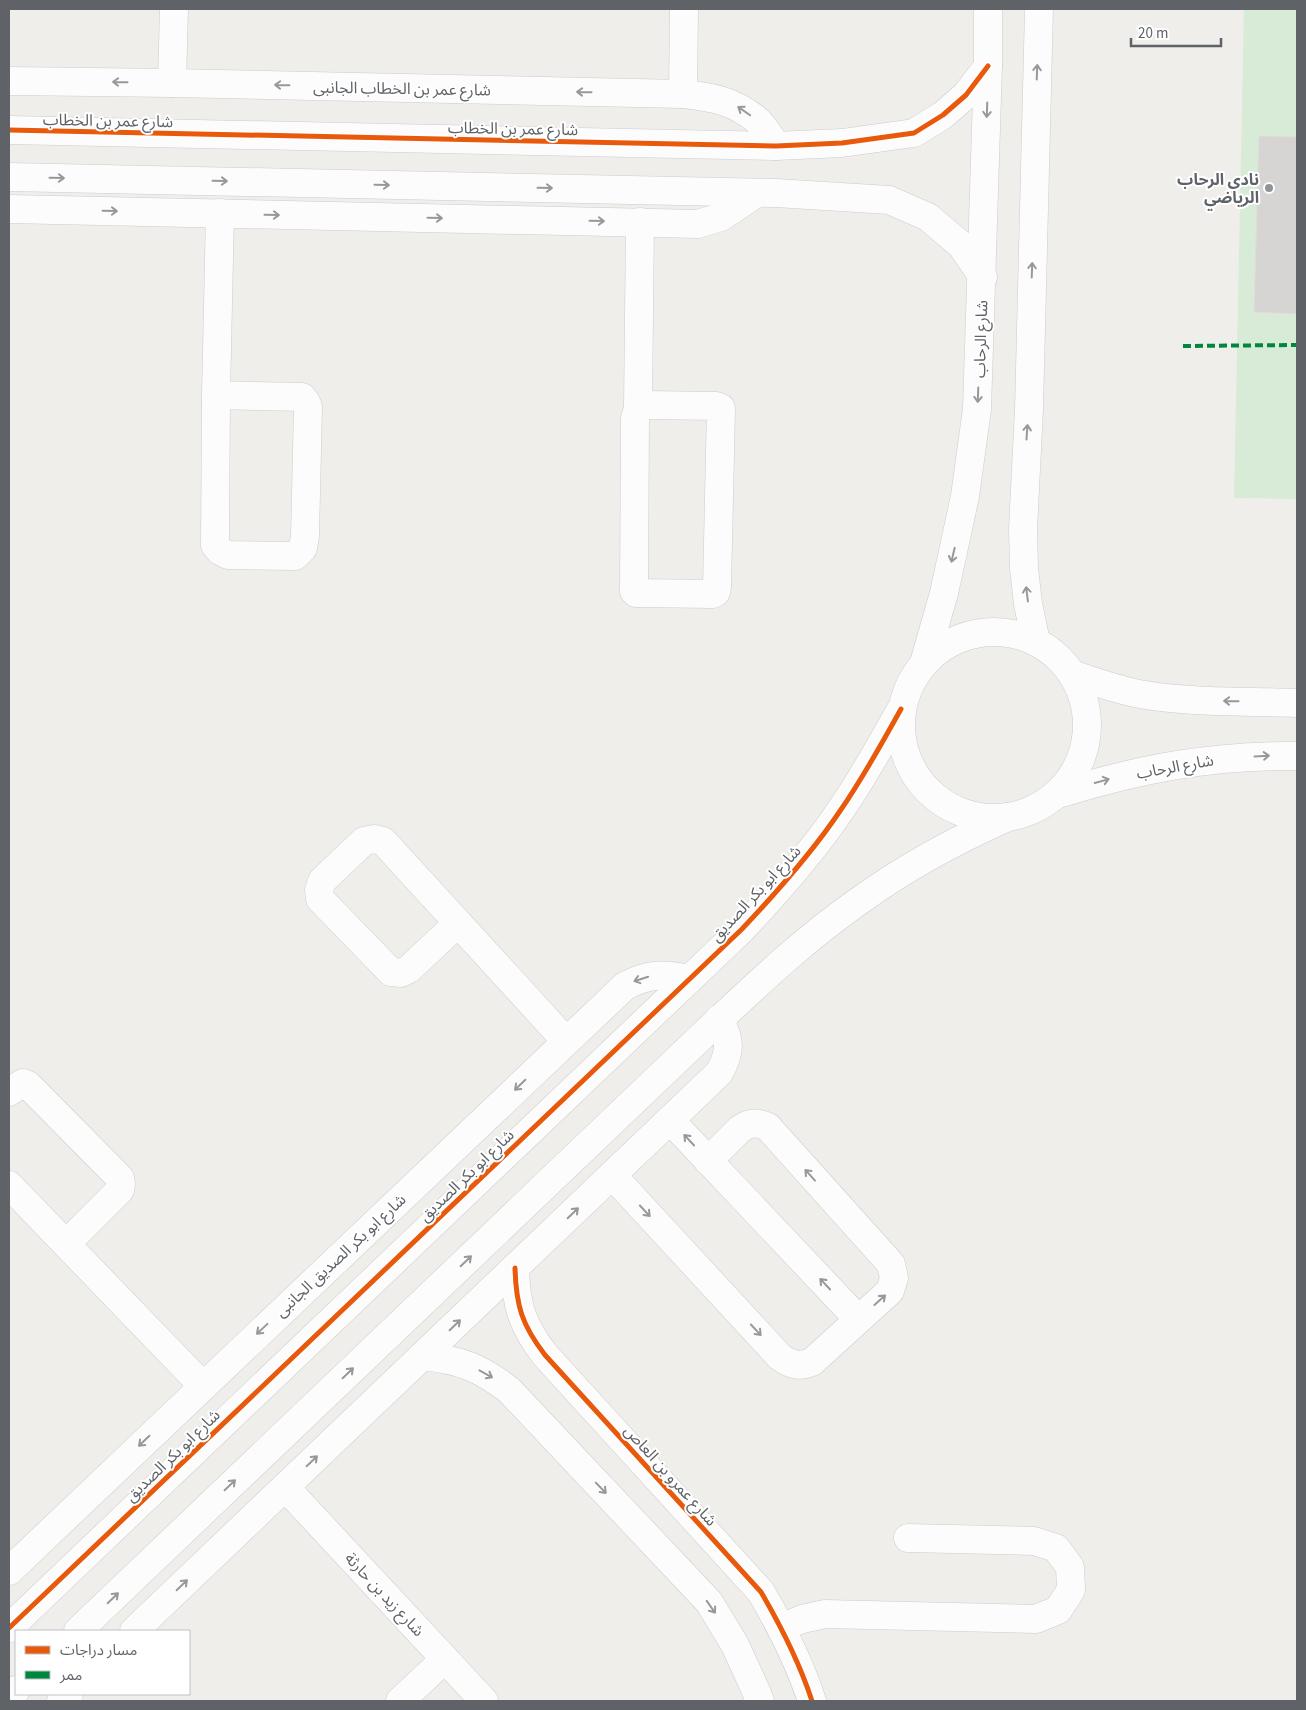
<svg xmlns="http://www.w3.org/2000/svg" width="1306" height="1710" font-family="'Source Sans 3','Noto Sans Arabic',sans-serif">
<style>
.green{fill:#d8ebd6}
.building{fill:#d6d5d3;stroke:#deddd9}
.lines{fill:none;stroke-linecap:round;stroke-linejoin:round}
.minor-casing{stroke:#cbcccc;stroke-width:29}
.minor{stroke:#fdfcfc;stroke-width:28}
.quiet{stroke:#00873e;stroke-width:4;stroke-dasharray:8 4;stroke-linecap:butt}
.cycleway-casing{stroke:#fff;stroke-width:8}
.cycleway{stroke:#e8590c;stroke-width:5}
.oneway{stroke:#96999c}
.poi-dot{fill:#919496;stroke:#fff;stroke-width:2}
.labels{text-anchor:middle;stroke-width:4;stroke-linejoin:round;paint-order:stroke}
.street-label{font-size:16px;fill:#5f6368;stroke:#fff}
.poi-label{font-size:16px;font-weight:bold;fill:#5f6368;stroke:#fff;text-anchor:end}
</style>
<rect width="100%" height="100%" fill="#efeeea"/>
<!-- green -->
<path class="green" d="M1244,9H1297V499L1234,498Z"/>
<!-- building -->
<path class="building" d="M1259,136L1297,137V314L1254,312Z"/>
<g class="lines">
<!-- minor casing -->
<g class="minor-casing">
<g id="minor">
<path d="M9,81L172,83L683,94C712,97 735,101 758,121C765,128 771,138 776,146"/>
<path d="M172,83L174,9"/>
<path d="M683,94L684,9"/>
<path d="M9,130L776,146L842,143L914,133L943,115L966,95L988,66"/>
<path d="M9,177L776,193L889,200L928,217L961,245L983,277"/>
<path d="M9,209L698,224L721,217L757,193"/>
<path d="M216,395L302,397L306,402L308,407L305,536L303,548L295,556L228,555L220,551L215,545L216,395L220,213"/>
<path d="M646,405L716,406L721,408L717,587L716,592L713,594L636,593L634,591L635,418L638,408Z"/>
<path d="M638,408L640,222"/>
<circle cx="994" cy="725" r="93"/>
<path d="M1036,642L1028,604L1024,568L1023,529L1029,409L1039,9"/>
<path d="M924,663L944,593L956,538L965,496L977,409L988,66V9"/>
<path d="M1072,674C1095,682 1120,691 1145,695C1195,703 1246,701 1297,703"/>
<path d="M1055,795C1138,769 1211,755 1297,756"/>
<path d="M458,923L409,969L401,973L391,972L320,899L319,890L322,881L364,841L374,839L383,841L566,1041"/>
<path d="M9,1092L23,1083L28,1085L120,1178L121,1184L120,1190L66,1244"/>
<path d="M670,1120L858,1319"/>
<path d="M612,1175L780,1357C791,1365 799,1367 812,1362L890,1291L894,1278L891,1264L768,1127C757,1122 750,1122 740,1129L708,1161"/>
<path d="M9,1185L202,1385"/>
<path d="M515,1268C516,1306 522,1325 545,1355L761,1592C782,1628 799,1661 812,1701"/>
<path d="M423,1356C460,1360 479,1367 509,1390L709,1602L735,1645L756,1691L760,1701"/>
<path d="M285,1487L484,1701"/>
<path d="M9,1571L625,986C648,974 663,973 689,979"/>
<path d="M9,1628L742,929C777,892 811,854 840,811C863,778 882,743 901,709"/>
<path d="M781,1628L802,1619L825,1614L1036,1619L1058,1610L1071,1590L1070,1567L1056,1548L1034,1541L908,1538"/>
<path d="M78,1631L703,1035C753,988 803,940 859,901C906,867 956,840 1008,817"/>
<path d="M134,1631L719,1073C731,1052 731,1040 719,1019"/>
<path d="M9,1697L16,1690"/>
<path d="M61,1701L69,1694"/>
<path d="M400,1701L445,1659"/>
</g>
</g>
<!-- minor -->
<use href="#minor" class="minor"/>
<!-- quiet -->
<path class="quiet" d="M1183,346L1297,345"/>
<!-- cycleway casing -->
<g class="cycleway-casing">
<g id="cycleway">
<path d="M9,130L776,146L842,143L914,133L943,115L966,95L988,66"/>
<path d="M515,1268C516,1306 522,1325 545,1355L761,1592C782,1628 799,1661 812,1701"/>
<path d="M9,1628L742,929C777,892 811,854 840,811C863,778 882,743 901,709"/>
</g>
</g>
<!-- cycleway -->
<use href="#cycleway" class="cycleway"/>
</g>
<!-- one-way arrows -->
<defs><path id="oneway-shaft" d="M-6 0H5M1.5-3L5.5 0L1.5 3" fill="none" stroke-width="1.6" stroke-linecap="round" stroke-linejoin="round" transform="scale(1.25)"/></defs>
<g class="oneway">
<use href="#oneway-shaft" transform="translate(1037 72) rotate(-88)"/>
<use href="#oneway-shaft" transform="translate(120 82) rotate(-179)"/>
<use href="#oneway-shaft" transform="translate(282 85) rotate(-179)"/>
<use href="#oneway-shaft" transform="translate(584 92) rotate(-179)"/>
<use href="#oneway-shaft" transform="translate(987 110) rotate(92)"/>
<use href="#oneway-shaft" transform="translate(744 111) rotate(-145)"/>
<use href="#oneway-shaft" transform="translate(57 178) rotate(1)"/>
<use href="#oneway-shaft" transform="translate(220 181) rotate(1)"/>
<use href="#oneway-shaft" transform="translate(382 185) rotate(1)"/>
<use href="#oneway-shaft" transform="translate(545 188) rotate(1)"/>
<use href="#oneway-shaft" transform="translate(110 211) rotate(1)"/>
<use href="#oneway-shaft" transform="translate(272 215) rotate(1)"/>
<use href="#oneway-shaft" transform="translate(435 218) rotate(1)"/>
<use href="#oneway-shaft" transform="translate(597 221) rotate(1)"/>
<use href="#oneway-shaft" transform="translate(1032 270) rotate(-88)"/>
<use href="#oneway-shaft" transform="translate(978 395) rotate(92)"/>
<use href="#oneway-shaft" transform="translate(1027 432) rotate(-86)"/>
<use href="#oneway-shaft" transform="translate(953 555) rotate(103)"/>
<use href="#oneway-shaft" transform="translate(1027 594) rotate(-97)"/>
<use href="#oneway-shaft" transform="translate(1231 701) rotate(-179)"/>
<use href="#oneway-shaft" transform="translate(1262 756) rotate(-3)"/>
<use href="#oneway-shaft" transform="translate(1102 781) rotate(-15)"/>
<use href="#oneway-shaft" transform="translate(641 979) rotate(162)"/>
<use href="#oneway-shaft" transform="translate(520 1085) rotate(136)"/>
<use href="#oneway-shaft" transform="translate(689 1140) rotate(-133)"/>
<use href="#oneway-shaft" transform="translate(810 1175) rotate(-132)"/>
<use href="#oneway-shaft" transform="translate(645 1211) rotate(47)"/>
<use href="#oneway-shaft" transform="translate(573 1213) rotate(-44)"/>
<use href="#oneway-shaft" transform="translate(466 1261) rotate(-44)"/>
<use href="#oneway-shaft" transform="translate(825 1284) rotate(-133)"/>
<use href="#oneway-shaft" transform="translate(880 1300) rotate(-42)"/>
<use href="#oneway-shaft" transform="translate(455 1325) rotate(-44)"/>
<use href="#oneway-shaft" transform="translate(262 1329) rotate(137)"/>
<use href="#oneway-shaft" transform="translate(756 1330) rotate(47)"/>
<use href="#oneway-shaft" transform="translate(348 1373) rotate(-44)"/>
<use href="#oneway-shaft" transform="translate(486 1374) rotate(29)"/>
<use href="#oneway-shaft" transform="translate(144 1441) rotate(136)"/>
<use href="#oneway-shaft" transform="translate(312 1461) rotate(-44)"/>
<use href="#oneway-shaft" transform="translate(230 1485) rotate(-44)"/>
<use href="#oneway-shaft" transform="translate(601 1488) rotate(46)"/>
<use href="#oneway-shaft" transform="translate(182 1585) rotate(-44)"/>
<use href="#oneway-shaft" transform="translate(113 1598) rotate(-44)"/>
<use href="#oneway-shaft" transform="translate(711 1607) rotate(55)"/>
</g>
<!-- markers -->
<circle class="poi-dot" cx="1269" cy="188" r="5"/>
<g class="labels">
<!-- street labels -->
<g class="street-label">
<text transform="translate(402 88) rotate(1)" y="6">شارع عمر بن الخطاب الجانبى</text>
<text transform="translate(108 120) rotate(1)" y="6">شارع عمر بن الخطاب</text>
<text transform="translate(513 128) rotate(1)" y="6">شارع عمر بن الخطاب</text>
<text transform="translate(980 339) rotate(-88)" y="6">شارع الرحاب</text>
<text transform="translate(1175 766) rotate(-10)" y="6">شارع الرحاب</text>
<text transform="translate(755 893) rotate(-47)" y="6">شارع ابو بكر الصديق</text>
<text transform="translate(466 1175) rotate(-44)" y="6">شارع ابو بكر الصديق</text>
<text transform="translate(340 1255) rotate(-43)" y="6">شارع ابو بكر الصديق الجانبى</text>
<text transform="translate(172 1455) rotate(-44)" y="6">شارع ابو بكر الصديق</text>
<text transform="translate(671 1475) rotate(48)" y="6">شارع عمرو بن العاص</text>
<text transform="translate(385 1594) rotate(47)" y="6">شارع زيد بن حارثة</text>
</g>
<!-- poi labels -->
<g class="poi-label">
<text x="1259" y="185">نادي الرحاب<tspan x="1259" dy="18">الرياضي</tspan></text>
</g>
</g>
<!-- border -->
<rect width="1306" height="1710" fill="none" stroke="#5f6368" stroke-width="20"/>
<!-- legend -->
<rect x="15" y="1630" width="175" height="65" fill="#ffffff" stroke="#bfc1c3"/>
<rect x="25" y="1646" width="25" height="8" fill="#e8590c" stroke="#bfc1c3"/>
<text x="60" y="1655" font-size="15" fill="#5f6368">مسار دراجات</text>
<rect x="25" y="1671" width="25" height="8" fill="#00873e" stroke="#bfc1c3"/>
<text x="60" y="1680" font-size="15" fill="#5f6368">ممر</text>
<!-- scale -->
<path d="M1131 38v8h90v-8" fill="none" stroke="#5f6368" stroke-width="2.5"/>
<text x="1138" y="38" font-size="15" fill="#5f6368" stroke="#ffffff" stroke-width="4" paint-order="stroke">20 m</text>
</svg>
